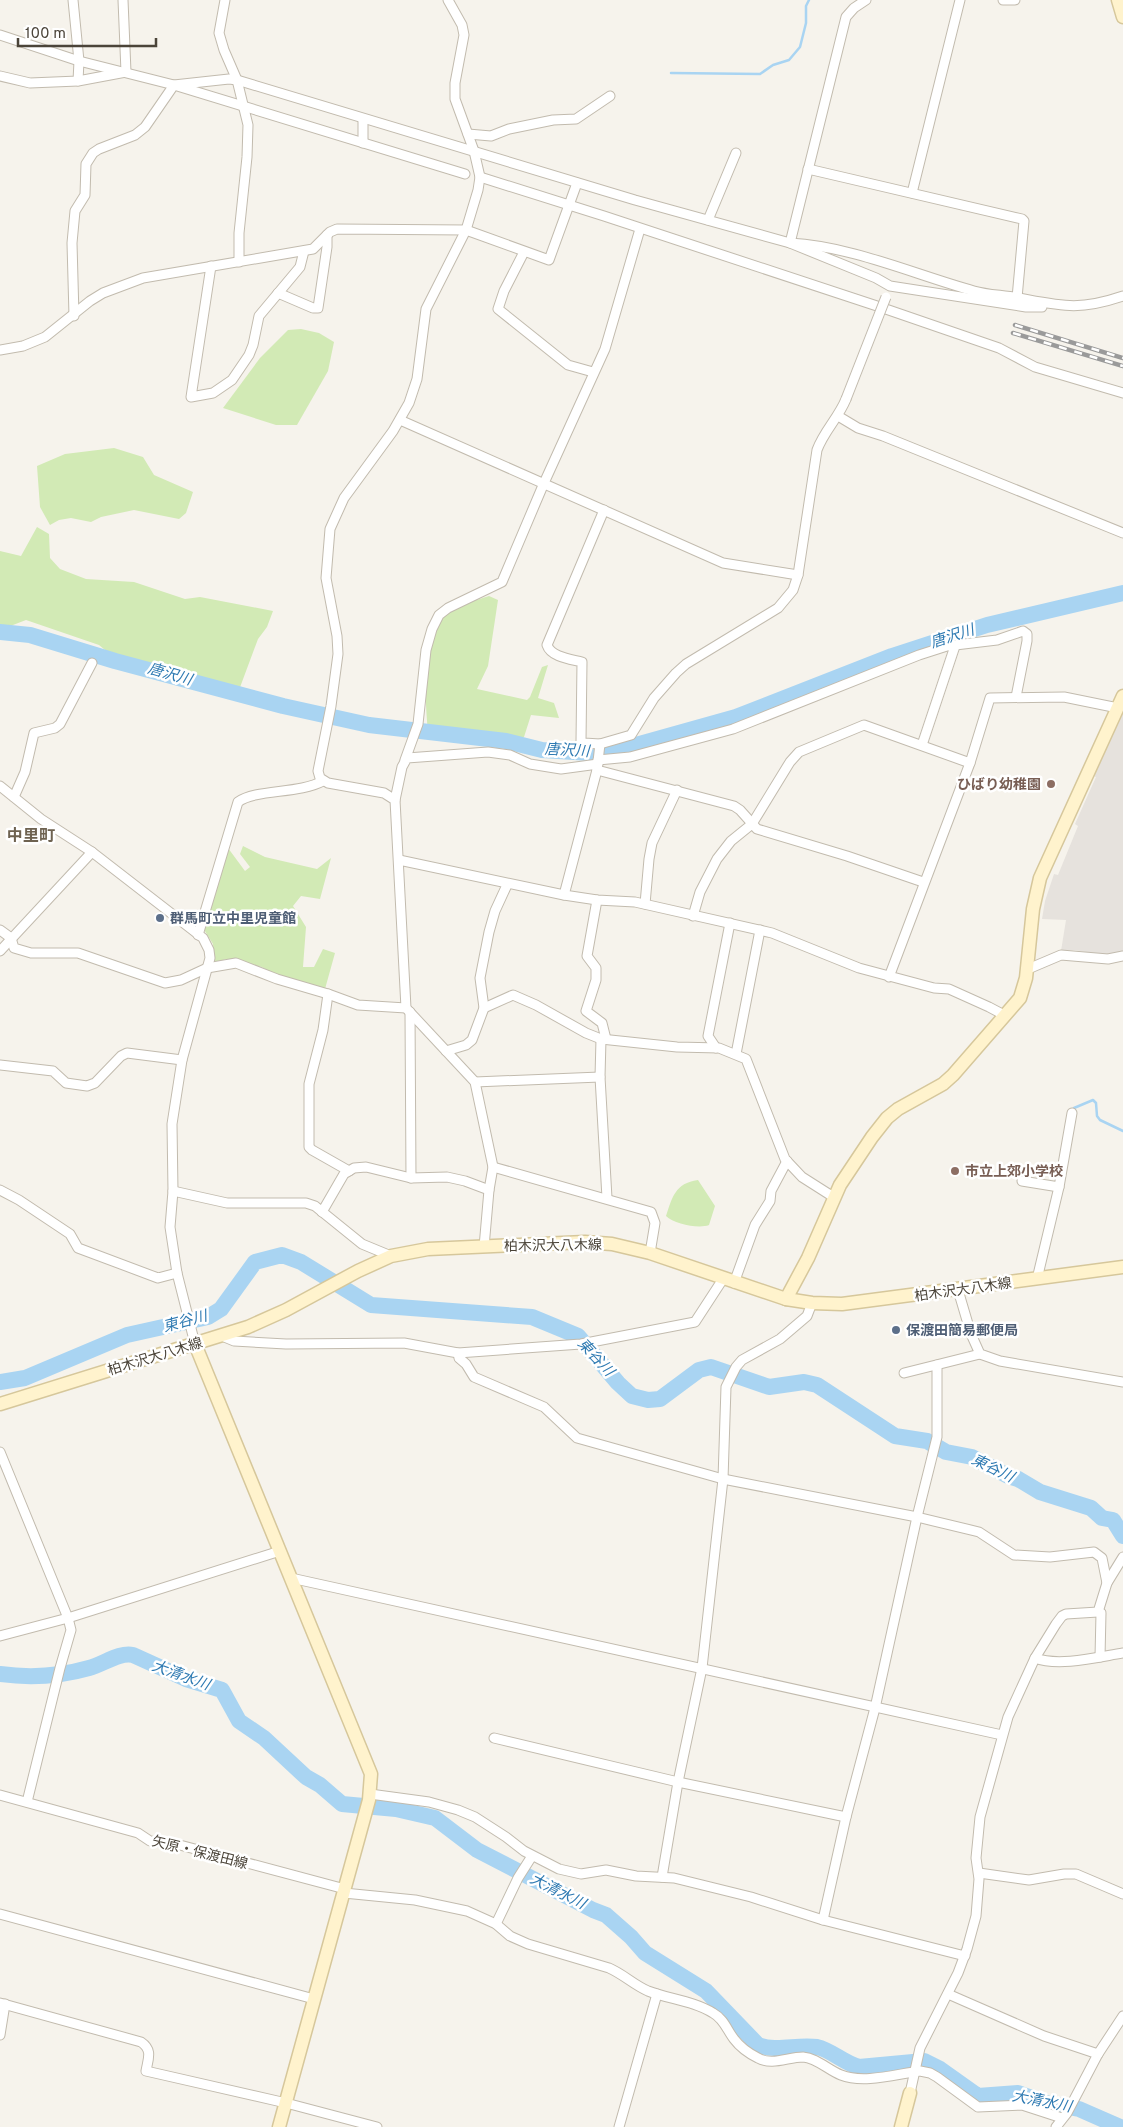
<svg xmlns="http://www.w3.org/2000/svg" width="1123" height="2127" font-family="Overpass,'Noto Sans JP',sans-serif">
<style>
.industrial{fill:#e6e2dd}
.green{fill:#d2eab5}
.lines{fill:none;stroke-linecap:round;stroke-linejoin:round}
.stream{stroke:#a9d4f2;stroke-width:2.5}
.river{stroke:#a9d4f2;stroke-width:16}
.street-casing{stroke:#c2bbae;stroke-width:11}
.secondary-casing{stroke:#d6c79b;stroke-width:15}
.street{stroke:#fff;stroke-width:9}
.secondary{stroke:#fff3cd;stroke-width:12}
.rail-casing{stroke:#9a9a9a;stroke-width:4.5}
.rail{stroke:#fff;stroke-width:2.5;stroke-dasharray:8;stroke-linecap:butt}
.street-bridge-casing{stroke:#c2bbae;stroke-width:11;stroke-linecap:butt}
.street-bridge{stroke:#fff;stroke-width:9}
.education-dot{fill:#8d6e63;stroke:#fff;stroke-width:2}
.service-dot{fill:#5c6f8a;stroke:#fff;stroke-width:2}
.labels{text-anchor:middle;stroke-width:5;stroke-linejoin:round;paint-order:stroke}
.education-label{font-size:14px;font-weight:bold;fill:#785e54;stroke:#fff;text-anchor:end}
.service-label{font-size:14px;font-weight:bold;fill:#4e5e75;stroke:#fff;text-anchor:start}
.street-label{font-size:14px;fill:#4b4439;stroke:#fff}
.water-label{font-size:15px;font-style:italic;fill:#2e7ab2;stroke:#fff}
.quarter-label{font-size:16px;font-weight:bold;fill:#6e6250;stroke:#fff}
</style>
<rect width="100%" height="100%" fill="#f6f3ec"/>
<!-- industrial -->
<path class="industrial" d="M1123,707V952L1102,955L1075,950L1061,951L1066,920L1042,919L1045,901L1054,874L1058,875L1078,826L1075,824L1096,777L1091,775Z"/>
<!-- green -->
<g class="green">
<path d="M301,329L319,333L334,342L328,371L297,425H276L223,408L260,358L288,330Z"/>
<path d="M114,448L143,457L154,475L193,492L186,513L179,519L134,510L101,517L91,522L71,518L59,520L50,525L40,507L37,466L65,454Z"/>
<path d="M37,527L49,534L50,558L60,569L86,579L134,582L185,599L200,597L273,611L267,627L258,639L239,690L181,679L122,664L99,645L26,620L0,630V551L21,556Z"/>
<path d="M489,596L498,600L488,666L477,689L527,700L530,697L542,667L548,665L538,698L554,703L559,718L531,715L524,737L474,739L428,732C425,699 421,642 443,615C450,606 478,600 489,596Z"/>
<path d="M243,846L265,857L317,869L331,858L320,899L301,896L293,906L306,927L303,967H314L323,949L335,953L325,989L277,976L262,967L226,959L214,963L213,944L203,928L228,848L245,871L250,867L240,854Z"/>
<path d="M698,1180L715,1206L709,1225C699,1229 674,1224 666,1216C672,1198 675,1183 698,1180Z"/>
</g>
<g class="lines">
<!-- stream -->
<g class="stream">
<path d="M671,73L760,74L773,65L789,60L800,47L806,23V6L809,0"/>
<path d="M1074,1108L1093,1100L1096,1103L1097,1116L1100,1120L1123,1131"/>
</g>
<!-- river -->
<g class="river">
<path d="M0,632L30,635L115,661L283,706L369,725L506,741L542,750L590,753L604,752L636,745L736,717L892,656L987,625L1123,593"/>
<path d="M0,1382L25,1378L127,1335L208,1317L221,1309L255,1262L282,1255L301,1262L371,1305L532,1317L578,1336L618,1383L632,1396L648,1400L660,1399L699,1370L711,1367L769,1387L804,1382L817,1385L895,1436L927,1441L946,1452L972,1457L1008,1476L1018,1479L1040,1492L1091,1508L1102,1518L1113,1520L1123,1536"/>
<path d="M0,1674C29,1678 61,1676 89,1668C104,1664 119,1652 133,1655L186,1679L222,1690L239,1721L264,1738L306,1777L320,1785L342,1804L396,1809L435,1818L477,1850L593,1910L606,1915L631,1937L645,1953L706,1991L758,2045C777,2052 797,2044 817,2047C831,2050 844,2063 859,2067L924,2061L940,2069L978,2096L1018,2093L1046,2103L1079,2109L1120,2127"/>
</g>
<!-- street casing -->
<g class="street-casing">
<g id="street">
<path d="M73,0L79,61L78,81"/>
<path d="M225,0L219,33L224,50L237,80L248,125L247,157L239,233V262"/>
<path d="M448,0L462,25L464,35L455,83V99L474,151L480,177L478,190L466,230L426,309L417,379L409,403L393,431L344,498L330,529L326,578L337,636L338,654L331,706L318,771L320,778L328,783L384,793L395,800L406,1008L475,1082L493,1167L489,1190L484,1247"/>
<path d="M866,0L854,8L846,17L790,243L876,278L890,286L1026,307H1042"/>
<path d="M1003,0H1015"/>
<path d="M0,35L79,61L174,85L229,79L237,80L635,200L790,243C851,246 916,275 974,291C988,295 1004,295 1019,298C1062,306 1079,311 1123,296"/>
<path d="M0,76L30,83L78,81L126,72L123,0"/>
<path d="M468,134L491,136L509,129L553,120L576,119L610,96"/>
<path d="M363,143V119"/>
<path d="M808,169L1022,219L1024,221L1017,298"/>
<path d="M480,177L604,216L877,306L999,348L1035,367L1123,393"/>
<path d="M912,193L960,0"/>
<path d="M708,220L736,153"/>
<path d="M524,252L504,291L498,309L568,365L593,372"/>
<path d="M211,266L191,397L213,393L232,380L249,355L253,345L259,316L300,267L304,251"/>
<path d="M278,293L313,308H318L327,247V235"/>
<path d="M74,316L72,243L75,211L85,195L86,164L93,153L99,149L135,135L145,127L174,85L465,174"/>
<path d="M0,350L23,346L45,337L90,301L103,293L143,278L313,249L330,232L337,229L466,230L549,260L577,183"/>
<path d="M838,416L858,428L883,436L1123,533"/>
<path d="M400,420L723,563L798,575"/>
<path d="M600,744L584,743L581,741L582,662C570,659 551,657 547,645L604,510"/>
<path d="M922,745L955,646"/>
<path d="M405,760L418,724L426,650L432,629L439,615L448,608L502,582L544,483L605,349L640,229"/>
<path d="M598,760L630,757L733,729L919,655L947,646L997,640L1023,631L1027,634V641L1016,697"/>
<path d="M597,770L734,806L740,810L757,829L847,856L923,882"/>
<path d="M0,786L41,819L92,852L203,938L209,950L210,958L182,1060L172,1124L173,1191L170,1227L177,1273L195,1344"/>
<path d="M14,797L25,772L34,733L55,728L60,724L92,663"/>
<path d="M395,800L402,767L407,758L488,752L510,755L530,764L561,769L598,764"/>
<path d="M399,860L564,895L597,900L635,902L772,933L859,968L934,988L949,989L989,1007L1006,1016"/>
<path d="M564,895L597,770L600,744L631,735L654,698L676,673L686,664L778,608L793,590L798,575L817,450C824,431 839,417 846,399"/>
<path d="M597,900L587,956L596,968V980L586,1011L602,1023L606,1039"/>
<path d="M645,904L649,859L652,843L677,790"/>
<path d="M693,916L700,892L717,859L731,841L752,824L790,762L799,752L864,725L970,763"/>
<path d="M0,930L11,938L14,948L31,953H78L165,983L181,980L207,968L236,963L277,979L328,994L358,1005L406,1008"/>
<path d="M198,935L238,802C256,789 299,794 323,781"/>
<path d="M0,951L92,852"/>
<path d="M1028,969L1061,955L1108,959L1123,956"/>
<path d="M889,977L970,763L990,698L1064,697L1118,708"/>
<path d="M328,994L323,1030L309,1084V1147L312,1150L349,1171"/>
<path d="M484,1008L513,995L536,1005L586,1033L601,1039L677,1047L719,1048L746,1059L785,1159L802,1177L835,1198"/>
<path d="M410,1012L411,1178"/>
<path d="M601,1039L600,1077L607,1198"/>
<path d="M716,1048L708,1036L730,923"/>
<path d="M446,1051L466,1045L472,1040L484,1008L480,978L489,932L495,911L507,885"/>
<path d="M736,1054L760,930"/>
<path d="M0,1065L53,1071L66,1083L87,1086L95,1083L121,1056L127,1053L182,1060"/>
<path d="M475,1082L600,1077"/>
<path d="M493,1167L651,1212L655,1223L650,1253"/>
<path d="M1022,1181L1059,1187"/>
<path d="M0,1190L19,1200L70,1234L78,1248L158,1278L177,1273"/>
<path d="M173,1191L227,1203H306L315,1206L362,1244L391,1256"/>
<path d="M322,1212L344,1174L354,1168L366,1167L411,1178L447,1177L465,1181L489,1190"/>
<path d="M1037,1279L1059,1187L1072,1113"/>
<path d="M734,1283L755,1225L770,1201L771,1191L787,1161"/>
<path d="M958,1290L971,1334L980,1354L1000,1361L1123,1382"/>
<path d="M222,1336L234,1341L286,1344L404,1343L458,1353L581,1344L695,1322L723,1279"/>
<path d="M458,1353L459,1358L466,1364L474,1377L544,1407L577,1438L723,1479L917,1517L979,1532L1014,1555L1050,1557L1094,1552L1102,1558L1107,1583"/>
<path d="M904,1373L980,1354"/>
<path d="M0,1452L68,1618L71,1630L60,1668L27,1802"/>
<path d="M291,1578L1002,1735"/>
<path d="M1098,1612L1101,1613L1100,1657"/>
<path d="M0,1636L68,1618L280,1551"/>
<path d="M1035,1658C1059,1667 1098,1657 1123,1653"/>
<path d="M494,1738L678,1782L846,1817"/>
<path d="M370,1794L429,1802L458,1810L475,1817L506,1837L524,1851L559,1869L581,1874L606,1870L636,1876L674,1878L751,1897L823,1920L965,1956"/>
<path d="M0,1795L138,1833L150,1841L176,1844L345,1889"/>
<path d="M979,1873L1029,1880L1064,1874H1076L1123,1894"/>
<path d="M662,1877L678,1782L702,1668L723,1479L726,1387L736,1367L742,1360L780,1339L807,1316L812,1303"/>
<path d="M344,1893L415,1900L467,1911L496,1924L510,1936L528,1944L609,1968C623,1974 634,1985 648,1991C669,1999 694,2001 713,2013C724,2019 727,2030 734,2039C740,2047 750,2054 758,2058C772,2066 788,2057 803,2057C817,2058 828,2070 841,2075C864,2084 896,2074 920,2071L930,2073L937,2077L978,2107L1022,2105L1062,2118"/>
<path d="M0,1914L314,1999"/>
<path d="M823,1920L846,1817L875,1708L917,1517L937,1437V1365"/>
<path d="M496,1924L518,1878L532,1856"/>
<path d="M948,1994L1044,2036L1098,2054"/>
<path d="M0,2003L141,2042C153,2050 148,2059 146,2071L286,2103L377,2127"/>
<path d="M0,2035L5,2004"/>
<path d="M910,2093L920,2048L958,1973L967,1949L976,1916L979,1879L976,1858L980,1817L1008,1717L1035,1658L1056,1624L1062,1616L1066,1614L1098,1612L1107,1583L1123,1557"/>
<path d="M619,2127L657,1994"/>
<path d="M1056,2127L1067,2113L1098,2054L1123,2016"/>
</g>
</g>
<!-- secondary casing -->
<g class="secondary-casing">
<g id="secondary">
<path d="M1118,0L1123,17"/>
<path d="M786,1299L808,1258L840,1185L872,1137L887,1118L898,1109L943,1084L953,1075L1020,998L1026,978L1033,909L1040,878L1123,696"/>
<path d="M195,1344L371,1774L369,1800L279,2127"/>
<path d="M0,1404L248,1327L286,1310L358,1271L391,1256L428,1249L585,1242L612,1244L650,1253L786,1299L812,1303L842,1304L1123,1267"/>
<path d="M901,2127L910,2093"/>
</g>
</g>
<!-- street -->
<use href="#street" class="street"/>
<!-- secondary -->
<use href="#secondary" class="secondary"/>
<!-- rail casing -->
<g class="rail-casing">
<g id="rail">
<path d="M1015,325L1123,358"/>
<path d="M1013,333L1123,366"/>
</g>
</g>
<!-- rail -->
<use href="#rail" class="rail"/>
<!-- street-bridge casing -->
<g class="street-bridge-casing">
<path id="street-bridge" d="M846,399L886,297"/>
</g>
<!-- street-bridge -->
<use href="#street-bridge" class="street-bridge"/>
</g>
<!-- markers -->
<g class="education-dot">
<circle cx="1051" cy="784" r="5"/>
<circle cx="955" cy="1171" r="5"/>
</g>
<g class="service-dot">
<circle cx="160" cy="918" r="5"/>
<circle cx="896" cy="1330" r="5"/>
</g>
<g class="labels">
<!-- education labels -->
<g class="education-label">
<text x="1041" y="789">ひばり幼稚園</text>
<text x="965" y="1176" text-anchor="start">市立上郊小学校</text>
</g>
<!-- service labels -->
<g class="service-label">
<text x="170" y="923">群馬町立中里児童館</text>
<text x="906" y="1335">保渡田簡易郵便局</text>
</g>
<!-- street labels -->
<g class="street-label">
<text transform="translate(553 1245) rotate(-1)" y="5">柏木沢大八木線</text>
<text transform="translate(963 1289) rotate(-8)" y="5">柏木沢大八木線</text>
<text transform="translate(155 1356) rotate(-17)" y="5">柏木沢大八木線</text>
<text transform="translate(200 1852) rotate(14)" y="5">矢原・保渡田線</text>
</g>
<!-- water labels -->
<g class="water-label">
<text transform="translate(952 636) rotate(-18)" y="5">唐沢川</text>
<text transform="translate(170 674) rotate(16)" y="5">唐沢川</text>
<text transform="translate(567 750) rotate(3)" y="5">唐沢川</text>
<text transform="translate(185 1321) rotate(-15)" y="5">東谷川</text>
<text transform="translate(596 1357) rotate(47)" y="5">東谷川</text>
<text transform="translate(993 1468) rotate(26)" y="5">東谷川</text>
<text transform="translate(181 1675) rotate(20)" y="5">大清水川</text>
<text transform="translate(558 1891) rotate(27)" y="5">大清水川</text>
<text transform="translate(1042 2101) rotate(11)" y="5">大清水川</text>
</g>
<!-- quarter labels -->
<g class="quarter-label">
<text x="31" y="841">中里町</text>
</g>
</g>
<!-- scale -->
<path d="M18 38v8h138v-8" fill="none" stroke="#4b4439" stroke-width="2.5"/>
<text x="25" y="38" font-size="15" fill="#4b4439" stroke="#ffffff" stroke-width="4" paint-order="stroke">100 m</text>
</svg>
